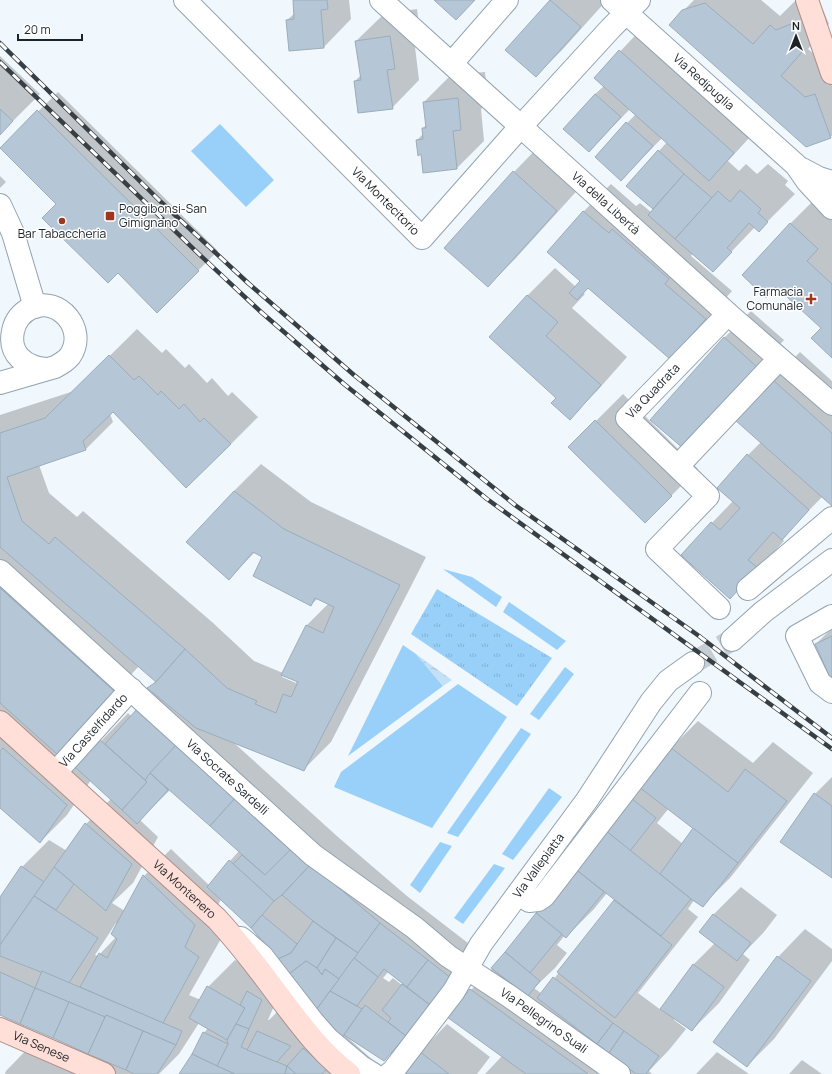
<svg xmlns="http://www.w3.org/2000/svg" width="832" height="1074" font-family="Manrope,sans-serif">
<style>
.grass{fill:#99d0f9}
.park{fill:url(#park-tufts)}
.water{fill:url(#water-ripples)}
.shadow{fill:#0003;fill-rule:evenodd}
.building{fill:#b5c7d6;stroke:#9badba}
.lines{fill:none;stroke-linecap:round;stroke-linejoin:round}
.minor-tunnel{stroke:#c6cdd3;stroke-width:22;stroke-dasharray:22 11;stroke-linecap:butt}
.minor-casing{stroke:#92a3b1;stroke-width:24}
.major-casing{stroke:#b08f89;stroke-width:24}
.minor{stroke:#fff;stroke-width:22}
.major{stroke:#ffdfd7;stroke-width:22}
.rail-casing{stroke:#373e44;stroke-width:4.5}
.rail{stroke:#fff;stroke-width:3;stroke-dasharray:9;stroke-linecap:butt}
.poi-dot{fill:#9f371f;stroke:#fff;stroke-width:1.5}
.labels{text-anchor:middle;stroke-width:3;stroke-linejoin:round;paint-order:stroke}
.street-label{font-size:12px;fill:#1c2329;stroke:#fff}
.poi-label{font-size:12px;fill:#1c2329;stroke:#fff;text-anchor:start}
</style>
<defs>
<pattern id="park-tufts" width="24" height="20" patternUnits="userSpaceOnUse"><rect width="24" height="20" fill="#99d0f9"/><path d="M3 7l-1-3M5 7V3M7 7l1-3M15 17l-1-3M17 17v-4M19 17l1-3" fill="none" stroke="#83b2d5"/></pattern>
<pattern id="water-ripples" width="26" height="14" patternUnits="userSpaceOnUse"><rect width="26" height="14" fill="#c3e0f6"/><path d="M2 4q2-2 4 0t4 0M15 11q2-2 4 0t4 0" fill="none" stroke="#a7c0d3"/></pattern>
</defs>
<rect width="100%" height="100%" fill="#f0f7fd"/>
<!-- grass -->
<g class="grass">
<path d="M220,124L274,180L246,207L191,151Z"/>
<path d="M443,569L472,577L502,597L496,607Z"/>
<path d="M509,602L566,641L557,650L503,612Z"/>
<path d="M403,645L416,654L443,686L348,756Z"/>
<path d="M565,667L574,674L539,720L530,714Z"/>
<path d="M458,684L507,717L432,828L334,787L341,772Z"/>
<path d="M521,728L531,734L458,837L447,833Z"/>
<path d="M549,788L562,797L513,860L502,854Z"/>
<path d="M440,842L452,846L420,893L410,885Z"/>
<path d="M494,864L505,868L463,924L454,918Z"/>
</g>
<!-- park -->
<path class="park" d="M437,589L552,658L517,706L411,634Z"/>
<!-- water -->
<path class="water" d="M416,654L452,680L443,686Z"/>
<!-- shadow -->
<g class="shadow">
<path d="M294,0H349L351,19L324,47L290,50L287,20L295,13Z"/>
<path d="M551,0H607L563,49L536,76L507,50Z"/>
<path d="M694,0H761L780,16L796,0H819L829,24L808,49L832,70V136L807,146L683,11Z"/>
<path d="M417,9L421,41L415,47L419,80L392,108L355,81L361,75L356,41L384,14Z"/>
<path d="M647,23L761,125L728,161L739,171L746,164L757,174L768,164L788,181L785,185L795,194L759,230L755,227L713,271L693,253L691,256L732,291L697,331L670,358L589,287L583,293L585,294L572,308L627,357L597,391L569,418L558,398L490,337L528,295L555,268L576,287L581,281L548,252L584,211L611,184L636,206L640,203L651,212L654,209L628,186L667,142L662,138L621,180L627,123L636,114L630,109L589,151L595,94L604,86L595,78Z"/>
<path d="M0,56L40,94L0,134Z"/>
<path d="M485,72L488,102L481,109L484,141L457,168L422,153L417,140L423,134V128L427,124L424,102L451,75Z"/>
<path d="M58,92L218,251L157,311L57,204L1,148Z"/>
<path d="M541,144L584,183L515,259L488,286L445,248L514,172Z"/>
<path d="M0,176L6,182L0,188Z"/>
<path d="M817,197L832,210V357L790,224Z"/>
<path d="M751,311L784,340L711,421L724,338Z"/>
<path d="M137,329L162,353L166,349L185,368L189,364L207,383L212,378L228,396L232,392L258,417L231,444L113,411L110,414L113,422L85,450L39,465L49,493L77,517L83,511L212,622L254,661L283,673L306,626L329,603L318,598L311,605L264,557L255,552L229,579L234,491L261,464L311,502L426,557L331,742L304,769L233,742L338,837L407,896L477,950L411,1033L384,1060L347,1037L385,1071L383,1074H180L193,1055L204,1033L208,1028L199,1023L179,1054L159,1074H83L99,1058L0,1014V899L22,867L49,840L67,851L86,824L111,799L91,780L67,815L40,842L0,807V415L74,391ZM139,666L156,681L149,688L154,693L132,717L128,713L79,764L61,748L84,726ZM283,675L297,681L296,683L282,677ZM170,790L239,851L230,861L210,886L171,849L144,876L125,911L112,903L133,883L158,837L140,820ZM221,899L251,927L287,971L264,976L235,960L208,987L201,1000L189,995L226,930L211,919ZM116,923L117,924L116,937L98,956L95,955ZM389,971L403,983L402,985L393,978L389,982L383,978ZM288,973L285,1004L269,1020H268Z"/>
<path d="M800,352L832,381V505L822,497L782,538L784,541L757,571L682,554L733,501L748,455L761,442L773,380Z"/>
<path d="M623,394L698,469L645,522L570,447Z"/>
<path d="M832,628V679L816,644Z"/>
<path d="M698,721L753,763L773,742L813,773L730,878L703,905L694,900L688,909L698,917L638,993L661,1010L693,965L715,943L700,932L714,914L741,887L777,915L764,932L743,954L750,960L719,1003L692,1030L675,1018L674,1020L686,1029L669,1050L649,1071L652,1074H485L502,1056L448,1017L471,990L494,967L631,798L642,788L671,748ZM669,808L694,828L683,844L657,823ZM607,893L616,900L542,994L534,988L555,968L567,953L557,945L565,935L566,937L594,909Z"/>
<path d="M832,777V877L815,794Z"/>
<path d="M805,929L832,949V961L774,1039L747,1066L714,1042L778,957Z"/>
<path d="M447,1024L490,1057L477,1074H402L420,1052Z"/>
<path d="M33,1043L79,1074H5L6,1071Z"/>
<path d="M717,1052L749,1074H696Z"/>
<path d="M802,1060L822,1074H789Z"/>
</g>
<!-- building -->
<g class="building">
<path d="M293,0H327L328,9L321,10L324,48L289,51L286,20L294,19Z"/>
<path d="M434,0H475L456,20Z"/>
<path d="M550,0L581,27L536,77L505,50Z"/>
<path d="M705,3L753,44L770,25L776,30L791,24L802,52L781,76L805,97L815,94L831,138L806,147L669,25L682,10Z"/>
<path d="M390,36L395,69L387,70L393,109L358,113L354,81L361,80L355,41Z"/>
<path d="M619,50L734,153L709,181L594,78Z"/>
<path d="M595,94L621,117L589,152L563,129Z"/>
<path d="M458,98L461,130L453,131L457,169L423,173L421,154L418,156L416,140L423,139L422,128H426L423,102Z"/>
<path d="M0,109L13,121L0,135Z"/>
<path d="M37,110L199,271L157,313L118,273L108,283L42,218L56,204L0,148Z"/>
<path d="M626,122L653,146L621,181L595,157Z"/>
<path d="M658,150L684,174L653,209L626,186Z"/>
<path d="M513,171L557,211L488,287L444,248Z"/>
<path d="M684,174L712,198L675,239L648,215Z"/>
<path d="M740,190L761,209L758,213L768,222L759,232L749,223L727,248L732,252L713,272L675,239L718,191L730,202Z"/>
<path d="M583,211L609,233L612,229L669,279L665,284L706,319L670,359L588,288L577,300L569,293L580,281L547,252Z"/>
<path d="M790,223L818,249L807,261L832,284V358L811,338L821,328L776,287L766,298L742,275Z"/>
<path d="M527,295L558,322L546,336L601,385L570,420L551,403L556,398L489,337Z"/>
<path d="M724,337L757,367L684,449L650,420Z"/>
<path d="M109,355L134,380L139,376L158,395L161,391L179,409L184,404L200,422L204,418L231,444L186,488L113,412L83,441L86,450L7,477L22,521L49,544L55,537L185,649L156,682L0,547V433L45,418Z"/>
<path d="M772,379L832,433V506L735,420Z"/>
<path d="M595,420L672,496L645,523L568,447Z"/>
<path d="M747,454L809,510L782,540L773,532L748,560L758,568L730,599L681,555L711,522L720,530L740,508L717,488Z"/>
<path d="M234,491L284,529L400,585L304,771L196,728L147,688L156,682L185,649L227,688L257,701L255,704L276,713L283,694L291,697L298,682L281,675L306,625L323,633L334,607L315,598L311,606L253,576L262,557L253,552L229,580L186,542Z"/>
<path d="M0,588L114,691L57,754L0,703Z"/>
<path d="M832,636V682L815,644Z"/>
<path d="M138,708L178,743L145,780L105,744Z"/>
<path d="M100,740L147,782L122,810L75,767Z"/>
<path d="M178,743L237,796L210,826L150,773Z"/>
<path d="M670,747L728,792L745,769L787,801L738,863L639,787Z"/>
<path d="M3,748L67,805L40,843L0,808V751Z"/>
<path d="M150,773L168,790L137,824L122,810L147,782L145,780Z"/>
<path d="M814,793L832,806V878L780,842Z"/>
<path d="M237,796L292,848L265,875L210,826Z"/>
<path d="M631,798L656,818L630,851L605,830Z"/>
<path d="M85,823L132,864L106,911L54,867Z"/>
<path d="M693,828L738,863L703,907L691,899L660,874Z"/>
<path d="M605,830L691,899L661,936L574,868Z"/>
<path d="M292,848L311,864L282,895L274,901L233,864L242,855L265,875Z"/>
<path d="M229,860L274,901L251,928L207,887Z"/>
<path d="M311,864L380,923L358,953L313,921L282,895Z"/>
<path d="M21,866L44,882L0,945V897Z"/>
<path d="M54,867L74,884L56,910L34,896Z"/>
<path d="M574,868L604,892L566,938L536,913Z"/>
<path d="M143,875L195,925L185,947L199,957L163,1023L80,987L99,953L107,958L117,939L111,934Z"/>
<path d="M34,896L98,938L69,983L0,956V945Z"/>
<path d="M614,900L672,945L615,1018L557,972Z"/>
<path d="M536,913L562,934L530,973L505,952Z"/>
<path d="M713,914L751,943L737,961L699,932Z"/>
<path d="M262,915L297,944L291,953L278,959L251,928Z"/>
<path d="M313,921L336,938L317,968L306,961L289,974L278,959L291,953Z"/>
<path d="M380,923L428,960L407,987L384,969L378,977L354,958Z"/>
<path d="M336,938L358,953L339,979L325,969L322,975L317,968Z"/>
<path d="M505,952L540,981L528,996L491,968Z"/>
<path d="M777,956L811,981L747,1067L713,1042Z"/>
<path d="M354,958L378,977L357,1006L330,991Z"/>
<path d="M428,960L451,978L430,1005L407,987Z"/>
<path d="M306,961L317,968L322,975L325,969L339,979L314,1013L289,974Z"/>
<path d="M693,964L724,987L692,1031L660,1009Z"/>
<path d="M42,971L182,1031L176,1045L106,1015L105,1017L35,988Z"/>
<path d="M0,972L35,988L20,1024L0,1015Z"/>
<path d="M553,977L613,1023L597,1044L537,998Z"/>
<path d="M402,984L430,1005L406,1036L388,1022L391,1018L382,1010Z"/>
<path d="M207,986L245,1008L227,1040L189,1018Z"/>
<path d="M35,988L69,1002L53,1038L20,1024Z"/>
<path d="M470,989L588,1074H526L447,1017Z"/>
<path d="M247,991L262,1000L249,1029L236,1024L245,1008L240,1005Z"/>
<path d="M330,991L362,1009L341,1039L314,1013Z"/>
<path d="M69,1002L105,1017L88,1054L53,1038Z"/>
<path d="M365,1005L406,1036L384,1061L344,1035Z"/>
<path d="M106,1015L143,1031L126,1070L88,1054Z"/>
<path d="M613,1023L624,1031L609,1053L597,1044Z"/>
<path d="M236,1024L249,1029L241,1047L287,1066L285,1074H235L217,1066L228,1044L227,1040Z"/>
<path d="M143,1031L176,1045L157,1074H134L126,1070Z"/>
<path d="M257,1031L291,1046L277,1062L247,1050Z"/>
<path d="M624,1031L659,1056L646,1074H636L609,1053Z"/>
<path d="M203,1032L228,1044L217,1066L192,1054Z"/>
<path d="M303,1048L327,1069L322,1074H296L287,1066Z"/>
<path d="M419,1051L449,1074H401Z"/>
<path d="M192,1054L217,1066L235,1074H179Z"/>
<path d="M287,1066L296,1074H285Z"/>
</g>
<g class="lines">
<!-- minor-tunnel -->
<path class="minor-tunnel" d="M693,663L732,640"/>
<!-- minor casing -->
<g class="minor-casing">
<g id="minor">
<path id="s1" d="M185,0L422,238L513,135L611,28L639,0"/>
<path id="s2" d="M381,0L728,314L832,404"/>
<path id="s3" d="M612,0L796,165L807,181L832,208"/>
<path d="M452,63L507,0"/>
<path d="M802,169L819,178L832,182"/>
<path d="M0,205L13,233L35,307"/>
<path d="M0,383L55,367C61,364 66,361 70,356C88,330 59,295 31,308C21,313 15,321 13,331C8,355 26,367 46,369"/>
<path d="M678,466L779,359"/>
<path id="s4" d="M0,571L313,855L415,928L448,956L509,996L619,1074"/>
<path d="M748,589L832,518"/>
<path id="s5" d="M719,608L657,549L708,496L627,418L728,314"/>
<path d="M832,616L797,636L820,683L832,692"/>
<path d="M732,640L763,612L832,560"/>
<path id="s6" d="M56,772L131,689"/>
<path d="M519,893L529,901L538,900L544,896L700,693"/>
<path d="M241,938L262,956L313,1022L328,1039L360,1066L373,1074"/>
<path id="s7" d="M389,1074L393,1071L454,991L481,944L587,800L651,702L668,681L693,663"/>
</g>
</g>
<!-- major casing -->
<g class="major-casing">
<g id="major">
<path d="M807,0L832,73"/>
<path id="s8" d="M0,722L217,919C239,943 259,969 278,995C300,1024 320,1052 349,1074"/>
<path id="s9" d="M0,1029L104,1074"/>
</g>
</g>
<!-- minor -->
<use href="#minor" class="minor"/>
<!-- major -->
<use href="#major" class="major"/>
<!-- rail casing -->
<g class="rail-casing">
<g id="rail">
<path d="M0,43L161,202L248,283L354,375L515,505L699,636L832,738"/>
<path d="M0,62L201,256L261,312L344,384L487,499L832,749"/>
</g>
</g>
<!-- rail -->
<use href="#rail" class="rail"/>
</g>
<!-- markers -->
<g class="poi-dot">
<rect x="105" y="211" width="10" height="10" rx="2"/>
<circle cx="62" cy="221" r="4"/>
<path d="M809 293h4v4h4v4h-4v4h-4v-4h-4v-4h4z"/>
</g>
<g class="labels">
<!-- street labels -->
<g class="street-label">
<text dy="4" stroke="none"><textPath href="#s3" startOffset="123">Via Redipuglia</textPath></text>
<text dy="4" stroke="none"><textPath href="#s1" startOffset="284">Via Montecitorio</textPath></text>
<text dy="4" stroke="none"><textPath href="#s2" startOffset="303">Via della Libertà</textPath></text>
<text dy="4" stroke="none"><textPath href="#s5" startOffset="309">Via Quadrata</textPath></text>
<text dy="4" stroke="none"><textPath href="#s6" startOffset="56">Via Castelfidardo</textPath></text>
<text dy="4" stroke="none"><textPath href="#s4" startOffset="307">Via Socrate Sardelli</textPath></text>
<text dy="4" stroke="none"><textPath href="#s7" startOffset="257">Via Vallepiatta</textPath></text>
<text dy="4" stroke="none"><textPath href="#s8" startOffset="249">Via Montenero</textPath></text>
<text dy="4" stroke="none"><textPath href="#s4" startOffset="707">Via Pellegrino Suali</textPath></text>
<text dy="4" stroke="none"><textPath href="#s9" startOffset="45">Via Senese</textPath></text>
</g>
<!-- poi labels -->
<g class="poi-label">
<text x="119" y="213">Poggibonsi-San<tspan x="119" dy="14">Gimignano</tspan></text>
<text x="62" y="238" text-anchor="middle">Bar Tabaccheria</text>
<text x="803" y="296" text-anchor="end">Farmacia<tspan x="803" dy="14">Comunale</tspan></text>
</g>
</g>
<!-- north arrow -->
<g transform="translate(796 36)" stroke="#ffffff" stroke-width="3" paint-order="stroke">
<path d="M0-3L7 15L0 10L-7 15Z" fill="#1c2329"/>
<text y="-6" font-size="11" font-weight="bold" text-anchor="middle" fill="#1c2329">N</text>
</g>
<!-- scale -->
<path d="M18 34v6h64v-6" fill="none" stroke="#1c2329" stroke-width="2"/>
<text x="24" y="34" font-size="12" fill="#1c2329" stroke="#ffffff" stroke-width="3" paint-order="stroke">20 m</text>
</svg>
